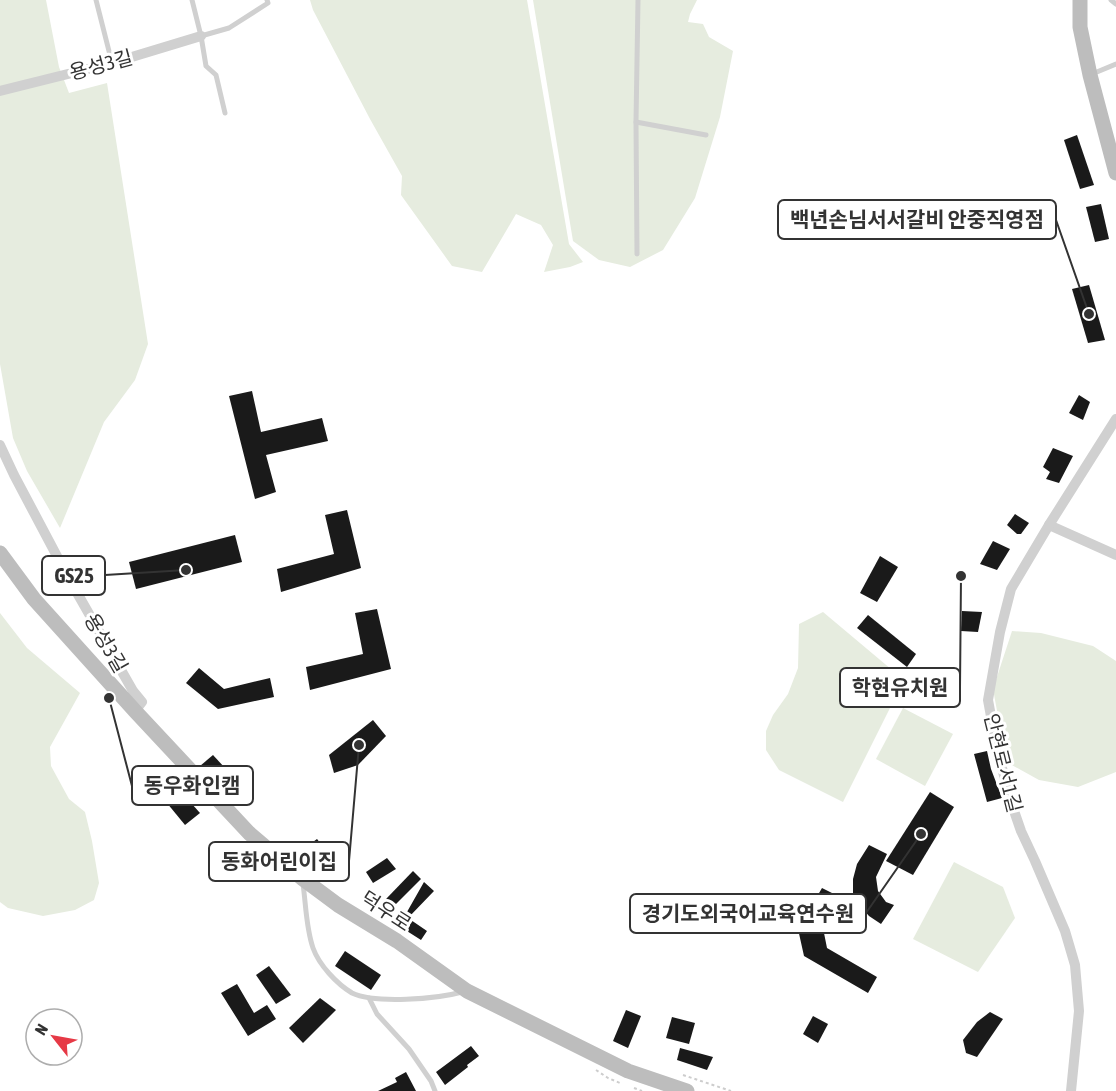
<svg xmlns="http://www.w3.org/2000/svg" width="1116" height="1091" font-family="'Asap Condensed','Noto Sans KR',sans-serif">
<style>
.green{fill:#e6ecdf}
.building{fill:#1a1a1a}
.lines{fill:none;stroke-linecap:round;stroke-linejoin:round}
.path{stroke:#cdcdcd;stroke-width:2;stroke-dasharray:3 3;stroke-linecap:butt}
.lane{stroke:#d0d0d0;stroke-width:5}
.street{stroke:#d0d0d0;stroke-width:10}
.secondary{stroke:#bdbdbd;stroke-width:15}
.labels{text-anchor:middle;stroke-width:6;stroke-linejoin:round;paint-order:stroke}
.street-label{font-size:20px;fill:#333;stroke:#fff}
.leader{fill:none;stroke:#333;stroke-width:2}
.callout-dot{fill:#333;stroke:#fff;stroke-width:2}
.callout{fill:#fff;stroke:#333;stroke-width:2}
.callout-label{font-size:21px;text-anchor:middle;font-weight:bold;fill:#333}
</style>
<rect width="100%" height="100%" fill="#fff"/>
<!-- green -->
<g class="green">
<path d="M0,0H46L59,67L69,93L107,83L148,344L135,380L104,422L60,528L27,471L13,438L0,364Z"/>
<path d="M310,0H527L569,244L583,262L570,267L544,272L553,245L541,225L516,214L482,272L452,266L401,195L402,176L370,119L313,10Z"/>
<path d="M533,0H697L690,14L688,22L703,24L709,37L733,51L720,117L695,198L663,250L630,267L599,260L573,241Z"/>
<path d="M823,612L904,680L843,802L779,770L766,750V731L773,715L788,694L798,668L799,624Z"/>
<path d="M0,613L27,648L80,693L50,747L51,766L69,799L85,812L92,841L99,883L94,900L75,910L43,916L8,908L0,902Z"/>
<path d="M1012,631L1041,633L1093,646L1116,661V772L1078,787L1039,780L1010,764L1004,749L993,689Z"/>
<path d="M903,708L953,734L925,786L876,759Z"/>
<path d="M954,862L1003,887L1015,918L978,972L913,939Z"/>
</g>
<!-- building -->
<g class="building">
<path d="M1077,135L1094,185L1080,189L1064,140Z"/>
<path d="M1101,204L1109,239L1095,242L1086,207Z"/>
<path d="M1089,285L1105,340L1088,343L1072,289Z"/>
<path d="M252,391L261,432L322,418L328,441L266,455L276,492L255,499L229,396Z"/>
<path d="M1079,395L1090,402L1083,420L1069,413Z"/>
<path d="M1053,448L1073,456L1059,483L1046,479L1050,472L1043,467Z"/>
<path d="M347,510L361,568L281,592L277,569L334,554L325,515Z"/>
<path d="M1015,514L1029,523L1021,534H1017L1007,525Z"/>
<path d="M235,535L242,562L136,589L129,562Z"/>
<path d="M993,541L1010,549L997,570L980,564Z"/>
<path d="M880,556L898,567L877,602L860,593Z"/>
<path d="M377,609L391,669L310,690L306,667L363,654L355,613Z"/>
<path d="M962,611L982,612L978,632L961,631Z"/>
<path d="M868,615L916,654L907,667L857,628Z"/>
<path d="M199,668L224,689L270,678L274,697L218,709L186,683Z"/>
<path d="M373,720L386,736L358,765L334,773L329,755Z"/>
<path d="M987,751L991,769L1002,798L987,802L974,754Z"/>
<path d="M213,755L237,781L224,792L200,766Z"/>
<path d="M175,785L200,813L185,825L162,797Z"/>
<path d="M930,792L954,807L913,875L886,861Z"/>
<path d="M317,839L328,853L306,869L295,855Z"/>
<path d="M869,845L887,854L876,877L878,891L886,902L894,905L881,924L869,916L862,908L853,895V879L857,864Z"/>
<path d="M387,858L396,869L373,883L366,872Z"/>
<path d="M413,871L421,879L393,907L386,899Z"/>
<path d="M424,882L434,891L408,918L427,931L421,940L399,926Z"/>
<path d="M822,888L840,897L823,928L827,948L877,977L868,993L804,956L798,929Z"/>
<path d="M345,951L381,975L371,990L335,966Z"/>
<path d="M269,966L291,995L276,1004L256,975Z"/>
<path d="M237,984L254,1013L267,1005L276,1019L248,1036L221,993Z"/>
<path d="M320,998L336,1010L303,1043L289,1028Z"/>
<path d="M626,1010L641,1016L628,1048L613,1041Z"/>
<path d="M990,1012L1003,1019L977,1057L966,1053L963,1040L977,1022Z"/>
<path d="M813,1016L828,1024L818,1043L803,1034Z"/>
<path d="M672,1017L695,1023L689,1044L666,1038Z"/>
<path d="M471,1046L479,1056L467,1065L468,1067L445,1085L436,1072Z"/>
<path d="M680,1048L713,1057L707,1070L677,1060Z"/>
<path d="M406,1072L416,1091H378L397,1082L395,1078Z"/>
</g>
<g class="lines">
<!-- path -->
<g class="path">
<path d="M596,1070L608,1078L620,1083"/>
<path d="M683,1075L731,1091"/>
<path d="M634,1088L642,1091"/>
</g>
<!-- lane -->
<g class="lane">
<path d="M96,0L112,63"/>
<path d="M192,0L201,36L206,66L216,75L225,113"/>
<path d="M1111,0L1116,4"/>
<path d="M201,36L229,28L268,3L267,0"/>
<path d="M1092,74L1116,64"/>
<path d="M636,122L706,135"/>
<path d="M637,254L636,122L638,0"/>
<path d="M303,884C306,905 306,928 313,948C319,965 337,984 352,993C375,1004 437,999 462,992"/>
<path d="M369,998L377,1014L409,1049L431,1081L435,1091"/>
</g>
<!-- street -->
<g class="street">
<path d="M0,91L112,63L201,36"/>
<path d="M0,445L14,475L68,577L133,691L142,702L135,711"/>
<path d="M1049,525L1116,555"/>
<path d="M1071,1091L1079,1011L1075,965L1065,931L1035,861L1021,831L1011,802L997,749L988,700L1000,632L1011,589L1049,525L1116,419"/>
</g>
<!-- secondary -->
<g class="secondary">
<path d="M1080,0V27L1090,75L1116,173"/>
<path d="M0,553L34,599L135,711L249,833L303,879L338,905L397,941L467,991L628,1071L687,1091"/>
</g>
</g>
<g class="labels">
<!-- street labels -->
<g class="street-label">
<text transform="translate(101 65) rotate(-15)" y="7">용성3길</text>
<text transform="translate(106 643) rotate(60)" y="7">용성3길</text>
<text transform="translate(1003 763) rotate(76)" y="7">안현로서1길</text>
<text transform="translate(386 911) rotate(33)" y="7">덕우로</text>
</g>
</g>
<!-- callouts -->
<path class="leader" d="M1089 314L1056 220M186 570L105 575M961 576L960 687M109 698L132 786M359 745L349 861M921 834L866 913"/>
<g class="callout-dot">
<circle cx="1089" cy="314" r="6"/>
<circle cx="186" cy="570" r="6"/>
<circle cx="961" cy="576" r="6"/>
<circle cx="109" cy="698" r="6"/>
<circle cx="359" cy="745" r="6"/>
<circle cx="921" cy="834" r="6"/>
</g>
<g class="callout">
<rect x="778" y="200" width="278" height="39" rx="6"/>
<rect x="42" y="556" width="63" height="39" rx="6"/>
<rect x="840" y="668" width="120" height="39" rx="6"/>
<rect x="132" y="766" width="121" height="39" rx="6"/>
<rect x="209" y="842" width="140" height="39" rx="6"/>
<rect x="630" y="894" width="236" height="39" rx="6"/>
</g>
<g class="callout-label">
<text x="917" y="227">백년손님서서갈비 안중직영점</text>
<text x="74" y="583">GS25</text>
<text x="900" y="695">학현유치원</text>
<text x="192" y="793">동우화인캠</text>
<text x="279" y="869">동화어린이집</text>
<text x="748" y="921">경기도외국어교육연수원</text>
</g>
<!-- north arrow -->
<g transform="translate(54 1037) rotate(301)"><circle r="28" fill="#ffffff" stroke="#adadad" stroke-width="1.5"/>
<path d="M0-4.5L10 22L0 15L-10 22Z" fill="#e63946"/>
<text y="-9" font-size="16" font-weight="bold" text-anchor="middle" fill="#333333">N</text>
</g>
</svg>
